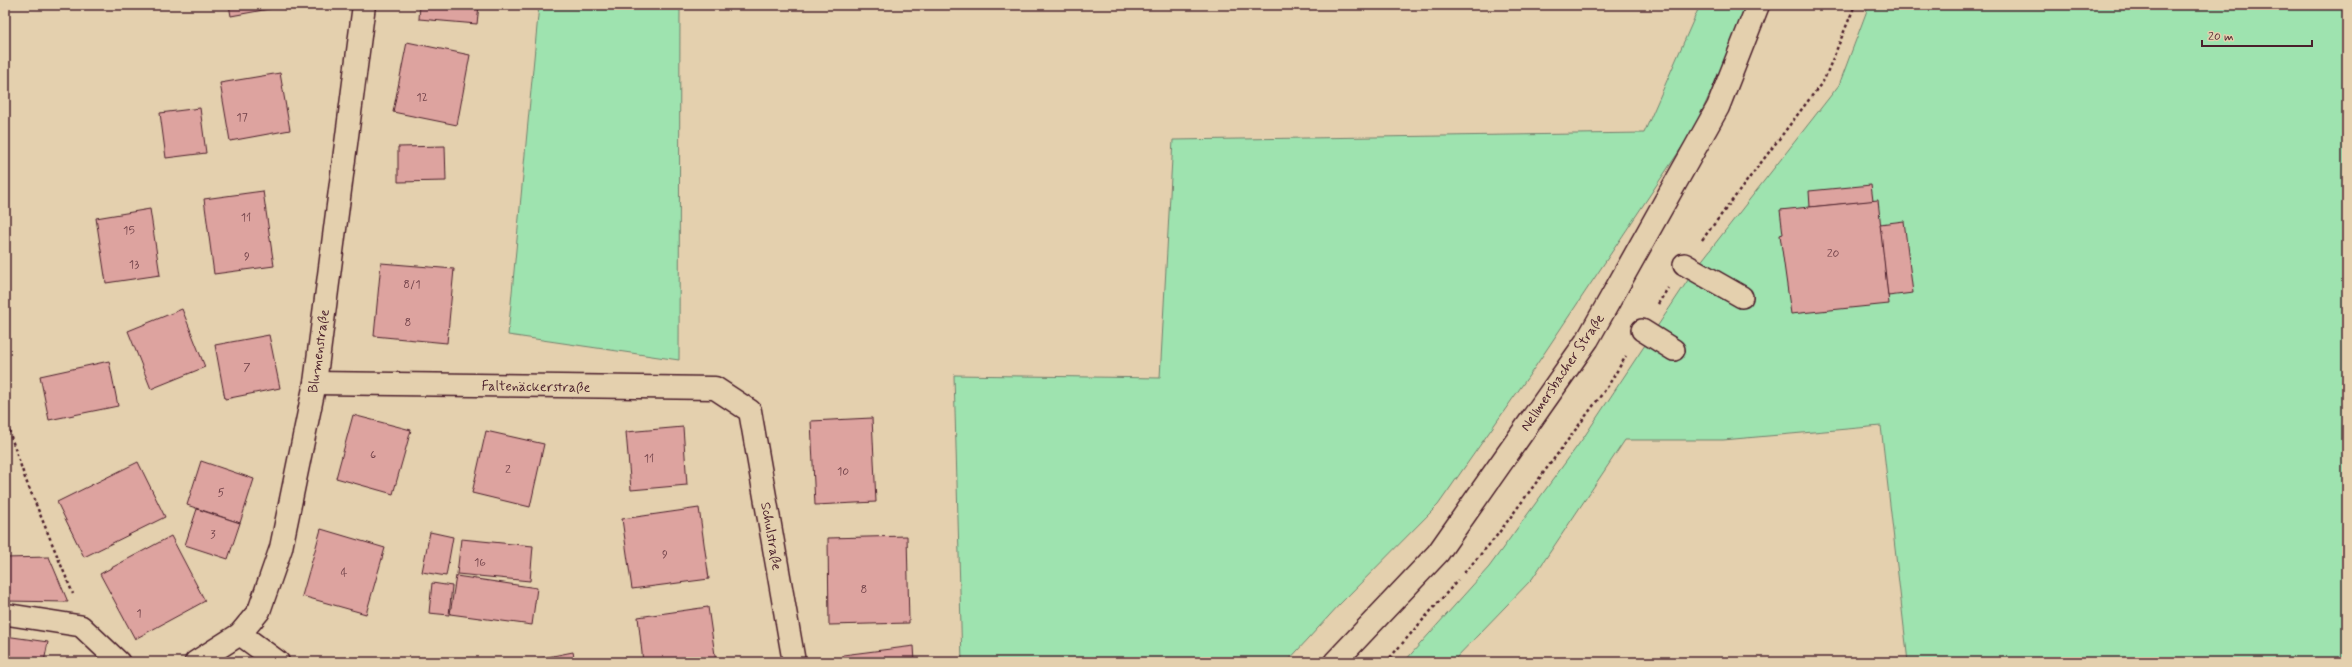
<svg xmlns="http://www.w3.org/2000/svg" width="2352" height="667" font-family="Mynerve,sans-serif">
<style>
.green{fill:#9ee3af;stroke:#74816d}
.building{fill:#dda39f;stroke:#4a1f2b}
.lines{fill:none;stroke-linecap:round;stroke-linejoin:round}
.lane-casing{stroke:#4a1f2b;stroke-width:24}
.street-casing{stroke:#4a1f2b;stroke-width:25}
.secondary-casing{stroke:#4a1f2b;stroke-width:25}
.path{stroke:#4a1f2b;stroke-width:2.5;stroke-dasharray:3 3;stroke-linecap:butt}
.lane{stroke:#e4d0ae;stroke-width:21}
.street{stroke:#e4d0ae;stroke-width:22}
.secondary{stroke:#e4d0ae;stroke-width:22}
.labels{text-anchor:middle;stroke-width:4;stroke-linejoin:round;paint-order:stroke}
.number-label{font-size:12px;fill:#6f4048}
.street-label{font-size:14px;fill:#4a1f2b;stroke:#e4d0ae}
</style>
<rect width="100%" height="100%" fill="#e4d0ae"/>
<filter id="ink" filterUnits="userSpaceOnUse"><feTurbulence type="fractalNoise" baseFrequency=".025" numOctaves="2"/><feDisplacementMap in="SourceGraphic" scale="8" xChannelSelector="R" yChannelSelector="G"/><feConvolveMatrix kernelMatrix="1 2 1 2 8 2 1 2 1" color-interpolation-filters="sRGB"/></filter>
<g filter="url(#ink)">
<!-- green -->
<g class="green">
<path d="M539,5H680L679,360L508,335Z"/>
<path d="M1700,5H1747L1724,64L1692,132L1535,367L1438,505L1339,605L1287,662H962L954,375L1160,378L1173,140L1644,133Z"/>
<path d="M1869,5H2347V662H1908L1881,426L1723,440H1625L1532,579L1452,662H1404L1489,567L1584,437L1696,268L1839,85Z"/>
</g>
<!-- building -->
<g class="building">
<path d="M229,5H285V6L231,16Z"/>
<path d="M420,5H479L477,24L419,19Z"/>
<path d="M407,42L470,55L457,125L393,112Z"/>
<path d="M280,73L290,130L230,141L220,83Z"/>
<path d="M200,108L206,153L166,158L160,113Z"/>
<path d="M445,146L446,181L398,182V147Z"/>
<path d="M1871,185L1873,201L1810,207L1809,191Z"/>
<path d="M263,191L274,266L214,274L204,199Z"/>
<path d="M1878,200L1889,304L1791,314L1780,235L1783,234L1780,210Z"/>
<path d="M150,209L160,275L106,283L96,218Z"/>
<path d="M1904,221L1913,293L1888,296L1880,224Z"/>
<path d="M381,263L454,269L447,343L374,336Z"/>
<path d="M182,309L205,367L151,389L128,331Z"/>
<path d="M269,335L280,388L225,399L215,345Z"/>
<path d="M109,361L118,406L49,420L40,376Z"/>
<path d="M353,415L411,430L393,494L336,478Z"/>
<path d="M872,418L876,502L815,505L811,421Z"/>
<path d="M683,427L687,485L631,490L626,432Z"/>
<path d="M486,431L544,444L530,507L472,493Z"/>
<path d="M201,461L254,479L240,523L187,505Z"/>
<path d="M138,462L165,517L84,557L57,502Z"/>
<path d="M699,508L709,579L632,589L622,519Z"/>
<path d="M197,509L240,523L228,559L185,545Z"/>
<path d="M321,529L385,548L366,614L302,596Z"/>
<path d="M430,532L453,537L446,576L422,572Z"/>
<path d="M171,536L205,601L135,639L100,574Z"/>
<path d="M907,536L909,623L829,625L828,538Z"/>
<path d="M461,539L533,546L530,581L457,574Z"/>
<path d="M49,557L68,602L5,601V558Z"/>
<path d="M456,576L537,588L532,625L450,614Z"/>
<path d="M432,583L452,586L449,615L429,613Z"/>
<path d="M708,607L716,662H643L638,617Z"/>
<path d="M5,636L48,642L44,662H5Z"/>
<path d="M914,646L915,662H843V655Z"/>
<path d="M573,652L575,662H522Z"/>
</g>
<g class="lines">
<!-- lane casing -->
<g class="lane-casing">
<g id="lane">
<path d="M1684,264L1742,297"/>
<path d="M1642,330L1674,350"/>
<path d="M11,615L81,626L119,662"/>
</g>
</g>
<!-- street casing -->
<g class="street-casing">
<g id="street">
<path d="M315,383L715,388L750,411L794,662"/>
<path d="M240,634L278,662"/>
<path d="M196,662L240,634L259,611L281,548L315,383L364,5"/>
</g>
</g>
<!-- secondary casing -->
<g class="secondary-casing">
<path id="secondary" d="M1335,662L1438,553L1588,339L1718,107L1758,5"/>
</g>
<!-- path -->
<g class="path">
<path d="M1702,240L1824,80L1855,5"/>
<path d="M1658,304L1668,288"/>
<path d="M5,419L25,478L73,594"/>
<path d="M1464,573L1495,538L1608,386L1626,356"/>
<path d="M1386,662L1458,580"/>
</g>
<!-- lane -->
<use href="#lane" class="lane"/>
<!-- street -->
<use href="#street" class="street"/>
<!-- secondary -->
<use href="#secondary" class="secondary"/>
</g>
</g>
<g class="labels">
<!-- number labels -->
<g class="number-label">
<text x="422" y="101">12</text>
<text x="242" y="121">17</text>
<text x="246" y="221">11</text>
<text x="129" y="234">15</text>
<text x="1833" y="257">20</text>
<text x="247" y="260">9</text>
<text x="134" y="268">13</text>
<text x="412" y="288">8/1</text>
<text x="408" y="326">8</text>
<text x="247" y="371">7</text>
<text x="373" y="458">6</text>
<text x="649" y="462">11</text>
<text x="508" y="473">2</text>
<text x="843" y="475">10</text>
<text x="221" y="496">5</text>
<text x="213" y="538">3</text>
<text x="665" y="558">9</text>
<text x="480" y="566">16</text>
<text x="344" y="576">4</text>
<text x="864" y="593">8</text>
<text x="139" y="617">1</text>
</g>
<!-- street labels -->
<g class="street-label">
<text transform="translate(318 351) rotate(-82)" y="5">Blumenstraße</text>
<text transform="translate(1562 372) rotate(-56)" y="5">Nellmersbacher Straße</text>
<text transform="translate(536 386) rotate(1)" y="5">Faltenäckerstraße</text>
<text transform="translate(772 536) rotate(80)" y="5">Schulstraße</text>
</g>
</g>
<!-- margin -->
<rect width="2352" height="667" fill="none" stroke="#e4d0ae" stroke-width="20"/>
<rect x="10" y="10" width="2332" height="647" fill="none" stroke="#4a1f2b" stroke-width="1.5" filter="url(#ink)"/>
<!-- scale -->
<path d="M2202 40v6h110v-6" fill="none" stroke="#4a1f2b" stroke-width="2"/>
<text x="2208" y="40" font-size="12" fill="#4a1f2b" stroke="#e4d0ae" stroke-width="3" paint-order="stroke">20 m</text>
</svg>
